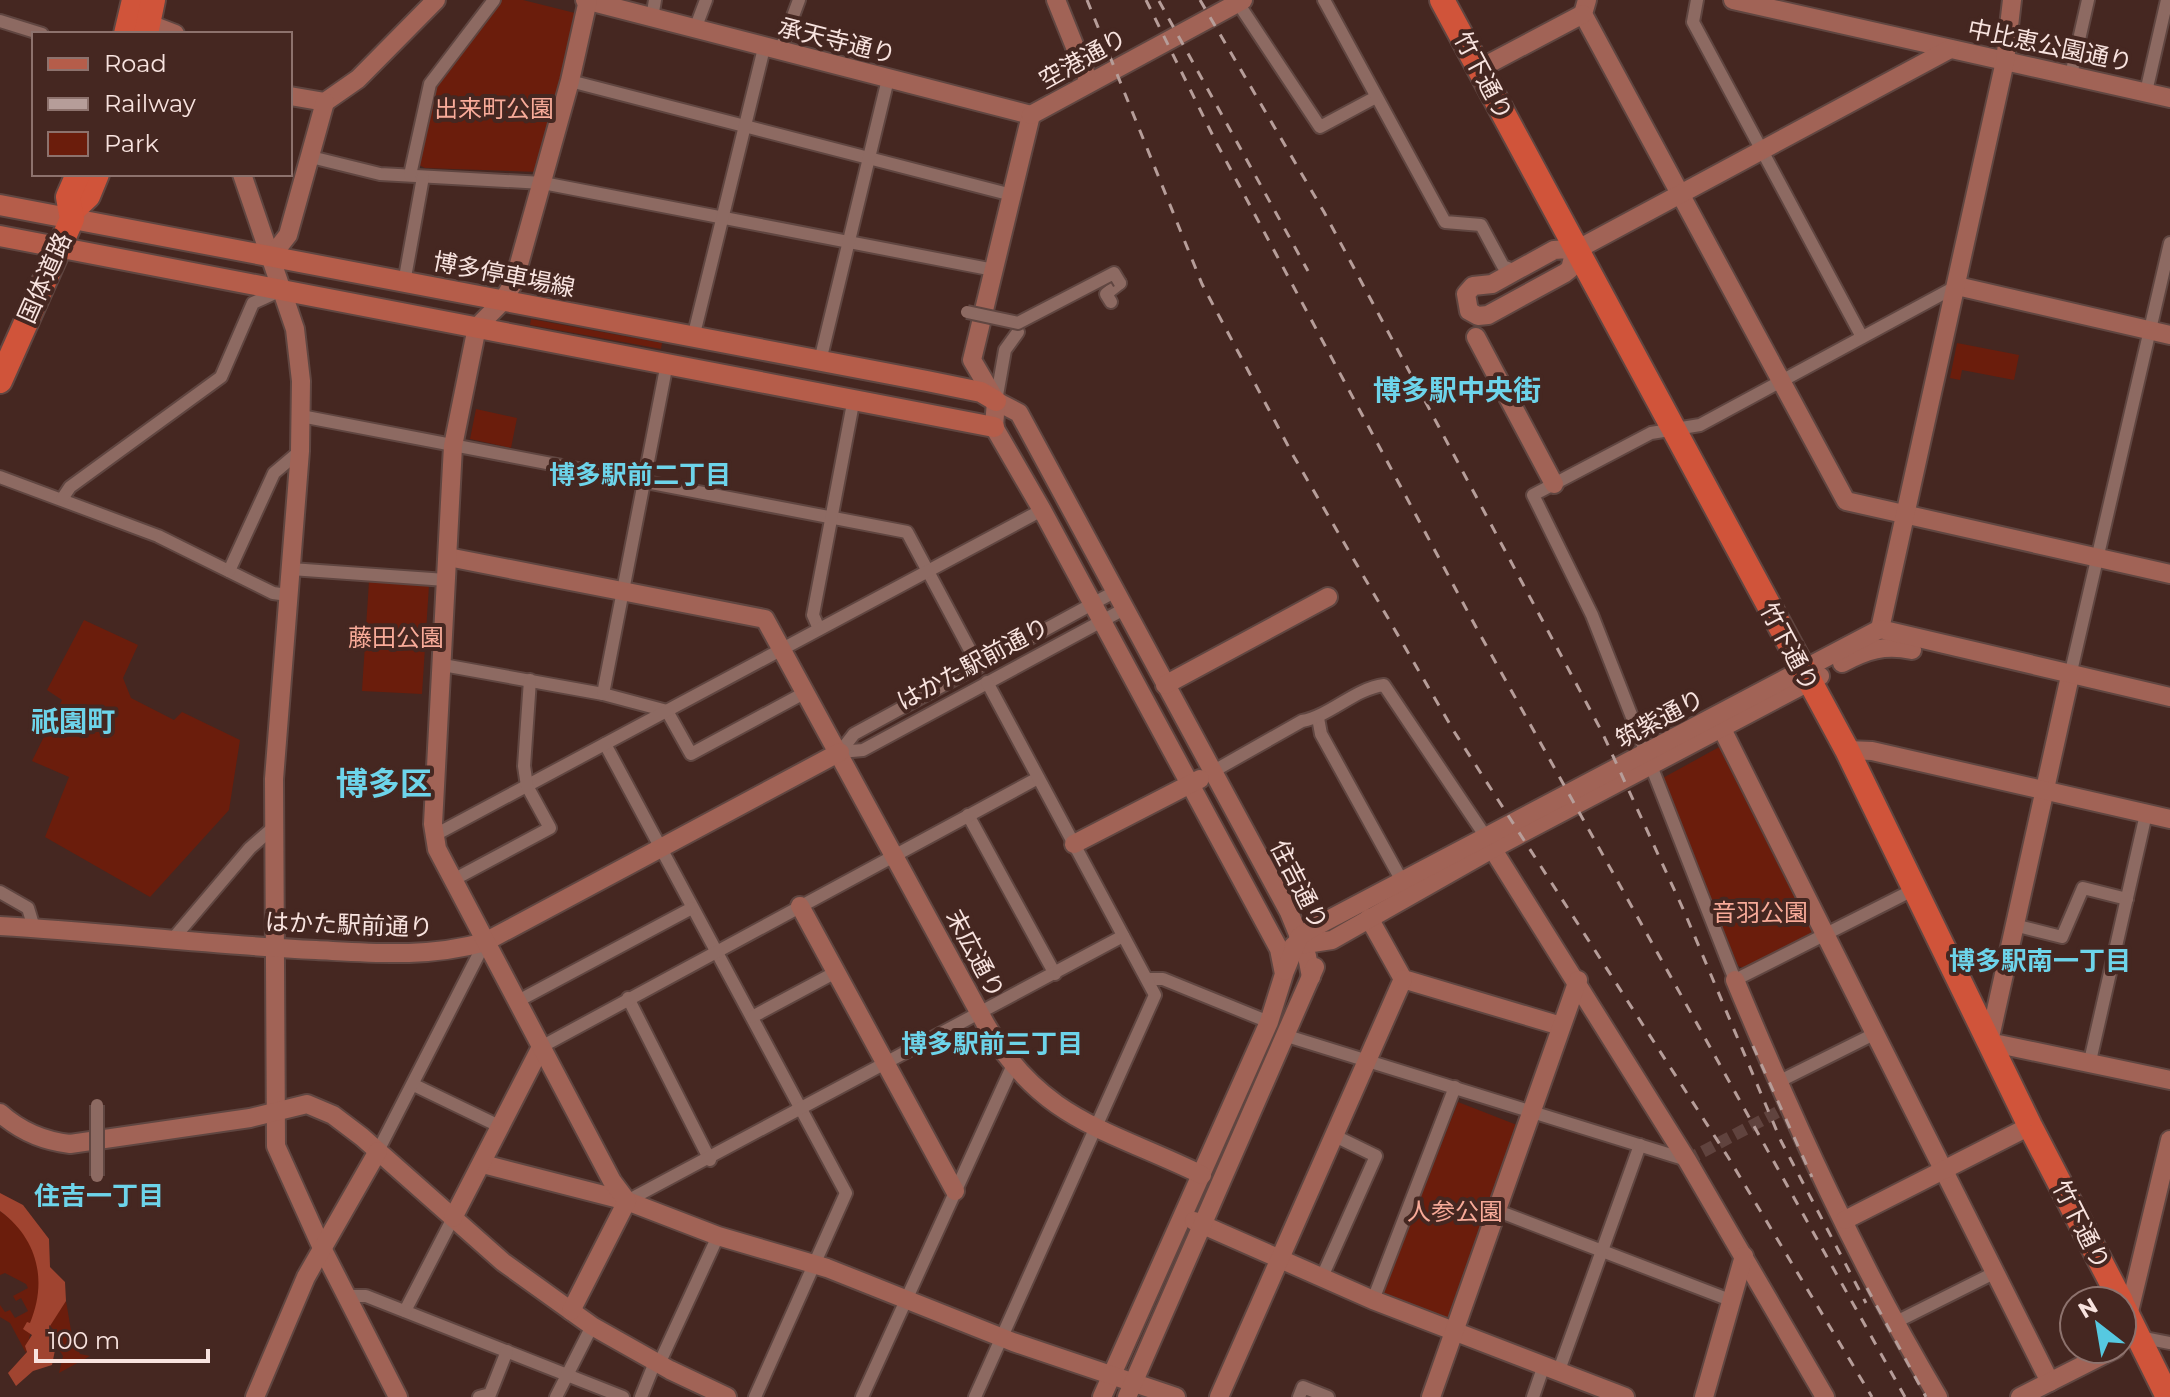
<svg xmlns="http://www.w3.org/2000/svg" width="2170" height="1397" font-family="Montserrat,'Noto Sans JP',sans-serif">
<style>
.green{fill:#6b1d0c}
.water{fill:#a04430}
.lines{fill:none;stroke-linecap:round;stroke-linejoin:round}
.street-tunnel{stroke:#60433e;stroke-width:12;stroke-dasharray:12 6;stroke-linecap:butt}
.street-casing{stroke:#604641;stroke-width:16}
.secondary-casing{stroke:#604641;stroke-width:22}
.primary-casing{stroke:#604641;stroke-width:24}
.highway-casing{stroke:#604641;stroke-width:28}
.street{stroke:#8d6a62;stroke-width:12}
.secondary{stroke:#a16356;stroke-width:18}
.primary{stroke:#b55d4a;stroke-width:20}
.highway{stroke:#d0543a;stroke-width:24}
.rail{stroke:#b69d99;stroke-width:3;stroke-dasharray:10 10;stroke-linecap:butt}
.street-bridge-casing{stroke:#604641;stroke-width:16;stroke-linecap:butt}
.street-bridge{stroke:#8d6a62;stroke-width:12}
.labels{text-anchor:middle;stroke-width:8;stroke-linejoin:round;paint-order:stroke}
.street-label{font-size:24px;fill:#f8e3df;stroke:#452721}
.park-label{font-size:24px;fill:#f8ab99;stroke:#452721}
.neighbourhood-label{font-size:26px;font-weight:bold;fill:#6dd4ea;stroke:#452721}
.quarter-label{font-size:28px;font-weight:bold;fill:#6dd4ea;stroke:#452721}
.district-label{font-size:32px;font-weight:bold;fill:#6dd4ea;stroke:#452721}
</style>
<rect width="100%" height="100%" fill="#452721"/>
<!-- green -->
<g class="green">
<path d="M501,0H523L579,14L540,172L425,168L417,164L438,82Z"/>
<path d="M531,319L662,343L661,349L530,325Z"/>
<path d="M1957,343L2019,355L2014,380L1962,370L1960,380L1950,378Z"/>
<path d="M476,409L517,418L511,448L470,439Z"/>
<path d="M369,581L429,585L422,694L362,691Z"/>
<path d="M84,620L138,645L123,678L131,698L174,720L182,712L240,740L229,810L150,897L45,837L69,777L32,761L62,700L47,690Z"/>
<path d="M1721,746L1813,929L1811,933L1743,968L1738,966L1661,779Z"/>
<path d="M1458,1102L1527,1129L1452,1322L1382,1295Z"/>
<path d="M0,1211L19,1226L33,1248L42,1280L26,1353L10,1323L0,1317V1305L5,1312L10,1310L15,1318L28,1311L21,1298L16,1301L13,1296L28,1288L26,1284L5,1273L0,1275Z"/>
<path d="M66,1301L72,1336L80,1354L90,1356L59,1373L63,1356C45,1325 45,1332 66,1301Z"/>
</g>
<!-- water -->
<path class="water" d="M0,1193L23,1205L49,1239L50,1267L65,1282L66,1301L50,1326L55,1350L52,1365L33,1371L16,1386L8,1373L27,1352L25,1346L32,1335L23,1329L27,1322L30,1323C48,1280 37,1238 0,1211Z"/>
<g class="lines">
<!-- street-tunnel -->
<path class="street-tunnel" d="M1687,1160L1789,1106"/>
<!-- street casing -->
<g class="street-casing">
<g id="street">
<path d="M1236,0L1320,127L1376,97"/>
<path d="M1324,0L1445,222L1481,225L1503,266L1516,271"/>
<path d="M1697,0L1693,22L1862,337"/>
<path d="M652,18L655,0"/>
<path d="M0,21L42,34"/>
<path d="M695,29L706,0"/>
<path d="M780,51L799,0"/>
<path d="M2071,75L2088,0"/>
<path d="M570,81L1012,195"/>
<path d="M2146,92L2167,0"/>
<path d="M311,157L380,174L543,183L994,270"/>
<path d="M410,175L430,84L494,0"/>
<path d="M404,283L423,177"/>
<path d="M1111,302L1106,294L1120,283"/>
<path d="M693,338L764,48"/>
<path d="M820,361L888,79"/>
<path d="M996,401L1005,350L1018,332"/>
<path d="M301,416L907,532L979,667"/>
<path d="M0,477L158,536L273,593L288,595"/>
<path d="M62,499L70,487L221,377L253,303L277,292"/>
<path d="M291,569L446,580"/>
<path d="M229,571L274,473L300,451"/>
<path d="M819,629L813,615L854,398"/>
<path d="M443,665L603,694L667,711L691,754L806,692"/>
<path d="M2070,676L2170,243"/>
<path d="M603,694L667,363"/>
<path d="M1318,718L1321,734L1402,881"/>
<path d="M605,744L846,1193L755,1397"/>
<path d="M840,752L863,750L1126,608"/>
<path d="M840,752L854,734L1116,591"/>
<path d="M1212,772L1302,721C1332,715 1354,689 1384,685L1486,837"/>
<path d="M968,815L1055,974"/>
<path d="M433,836L1042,510"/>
<path d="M453,880L550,828L527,786L524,766L530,680"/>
<path d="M1913,890L1735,980L1592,615L1533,495L1651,433L1700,425L1957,286"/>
<path d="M0,892L28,908L34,928"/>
<path d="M2014,925L2062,937L2083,888L2127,899"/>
<path d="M172,940L250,848L274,827"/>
<path d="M1148,979H1163L1269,1022"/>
<path d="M628,998L710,1160"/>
<path d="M518,1001L692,908"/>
<path d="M752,1017L836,972"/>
<path d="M1287,1036L1687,1160"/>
<path d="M541,1047L1038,778"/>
<path d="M2090,1061L2146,814"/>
<path d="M1778,1082L1874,1034"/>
<path d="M414,1085L501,1127"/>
<path d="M378,1151L485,942"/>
<path d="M627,1201L1123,936"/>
<path d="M1498,1211L1730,1300"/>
<path d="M1322,1277L1376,1156L1333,1135"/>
<path d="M346,1296H366L623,1397"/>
<path d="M1373,1300L1455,1087"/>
<path d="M405,1311L453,1218"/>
<path d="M1894,1323L1994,1273"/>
<path d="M2139,1337L2170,1343"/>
<path d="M659,1364L718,1236"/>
<path d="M1558,1373L1640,1145"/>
<path d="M479,1397L490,1394L507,1351"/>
<path d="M556,1397L592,1326"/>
<path d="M641,1397L655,1362"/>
<path d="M862,1397L1012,1067"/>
<path d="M975,1397L1155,995L987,682"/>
<path d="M1299,1397L1303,1387L1328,1397"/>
<path d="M1533,1397L1543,1368"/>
</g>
</g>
<!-- secondary casing -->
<g class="secondary-casing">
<g id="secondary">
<path d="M585,0L1031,115"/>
<path d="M1056,0L1089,82"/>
<path d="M1587,0L1583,14L1846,501L2170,574"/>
<path d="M1733,0L2170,98"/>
<path d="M136,19L175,34"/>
<path d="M1479,69L1583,14"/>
<path d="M290,96L325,102L358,79L436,0"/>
<path d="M1031,115L972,360L996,401L1019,413L1289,912L1307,956L1311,977"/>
<path d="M1031,115L1243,0"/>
<path d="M242,174L295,329L301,381L300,451L274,779L276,1146L322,1248L398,1397"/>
<path d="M1575,250L1570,269L1565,273L1488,315L1478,316L1469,311L1466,294L1473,286L1492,284L1554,250L1580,248L1950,49"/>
<path d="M270,258L288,235L325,102"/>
<path d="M1957,286L2170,335"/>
<path d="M1476,337L1554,484"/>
<path d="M996,401L994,427L1042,510L1279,949L1284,974L1269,1022L1102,1397"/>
<path d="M448,557L765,619L985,1023C1041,1121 1108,1129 1202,1175"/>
<path d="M1880,629L2005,61L2012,0"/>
<path d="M1842,663C1866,650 1885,644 1912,650"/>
<path d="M2070,676L1989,1042L2170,1080"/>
<path d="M1165,685L1328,597"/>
<path d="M1722,729L2050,1382"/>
<path d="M1847,750L1872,751L2170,819"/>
<path d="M1487,840L1687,1160L1825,1397"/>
<path d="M1074,844L1200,779"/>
<path d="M800,906L955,1191"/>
<path d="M1369,918L1403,979L1561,1026"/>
<path d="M0,926C105,932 210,945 316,950C374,953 428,958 485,942L840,752"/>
<path d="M1293,946L1332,940L1494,848L1820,676"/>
<path d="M1285,971L1299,937L1309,930L1880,629L2170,697"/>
<path d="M1735,980C1794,1122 1859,1265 1938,1397"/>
<path d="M0,1113C20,1131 43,1141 70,1144L250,1118L307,1104L333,1115L362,1137L503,1262L592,1326L670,1370L727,1397"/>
<path d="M483,1164L627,1201L718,1236L827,1268L1013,1342L1176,1397"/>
<path d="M453,1218L541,1047"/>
<path d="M1845,1220L2030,1126"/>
<path d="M1194,1221L1373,1300L1625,1397"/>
<path d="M571,1311L627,1201L612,1181L437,849L433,824L453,446L477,327L502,302L514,282L570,81L588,0"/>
<path d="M2128,1316L2170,1140"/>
<path d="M255,1397L306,1277L378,1151"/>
<path d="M1127,1397L1315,967"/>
<path d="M1219,1397L1403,979"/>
<path d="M1431,1397L1578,980"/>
<path d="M1704,1397L1744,1256"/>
<path d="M2020,1397L2115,1349"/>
</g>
</g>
<!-- primary casing -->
<g class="primary-casing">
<g id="primary">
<path d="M0,205L927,381L981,392L996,401"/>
<path d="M0,236L994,427"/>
</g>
</g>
<!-- highway casing -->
<g class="highway-casing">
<g id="highway">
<path d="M1442,0L1847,750L2030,1126L2121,1301"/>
<path d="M126,34L134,0"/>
<path d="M146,34L153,0"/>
<path d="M72,211L88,196L97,174"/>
<path d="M0,381L72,219L68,197L78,174"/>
<path d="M2122,1304L2168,1397"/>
</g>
</g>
<!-- street -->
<use href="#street" class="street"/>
<!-- secondary -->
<use href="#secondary" class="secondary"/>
<!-- primary -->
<use href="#primary" class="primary"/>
<!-- highway -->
<use href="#highway" class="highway"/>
<!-- rail -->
<g class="rail">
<path d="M1087,0L1202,284L1294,457L1455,733L1728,1157L1872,1397"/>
<path d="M1146,0L1217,144L1477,629L1905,1397"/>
<path d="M1200,0L1324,212L1602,732L1684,911L1781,1141L1866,1303"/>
<path d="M1159,1L1308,271"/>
<path d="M1753,1046L1812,1177"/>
<path d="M1867,1288L1926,1397"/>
</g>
<!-- street-bridge casing -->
<g class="street-bridge-casing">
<g id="street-bridge">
<path d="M967,312L1018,323L1114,273L1120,283"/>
<path d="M97,1176V1105"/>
</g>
</g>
<!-- street-bridge -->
<use href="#street-bridge" class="street-bridge"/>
</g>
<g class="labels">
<!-- street labels -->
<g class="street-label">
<text transform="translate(837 41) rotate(14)" y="8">承天寺通り</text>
<text transform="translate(2050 46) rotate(12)" y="8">中比恵公園通り</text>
<text transform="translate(1083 59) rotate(-29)" y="8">空港通り</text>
<text transform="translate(1483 76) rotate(62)" y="8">竹下通り</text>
<text transform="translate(504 275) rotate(11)" y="8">博多停車場線</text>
<text transform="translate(45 278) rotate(-66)" y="8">国体道路</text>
<text transform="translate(1789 647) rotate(62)" y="8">竹下通り</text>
<text transform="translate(973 664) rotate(-28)" y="8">はかた駅前通り</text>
<text transform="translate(1660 719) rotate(-28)" y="8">筑紫通り</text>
<text transform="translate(1299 885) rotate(63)" y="8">住吉通り</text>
<text transform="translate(349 925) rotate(2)" y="8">はかた駅前通り</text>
<text transform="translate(975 954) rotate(62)" y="8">末広通り</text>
<text transform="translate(2081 1225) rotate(63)" y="8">竹下通り</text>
</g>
<!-- park labels -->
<g class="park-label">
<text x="494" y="117">出来町公園</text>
<text x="396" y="646">藤田公園</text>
<text x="1760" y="921">音羽公園</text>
<text x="1455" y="1220">人参公園</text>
</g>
<!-- neighbourhood labels -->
<g class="neighbourhood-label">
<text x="640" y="484">博多駅前二丁目</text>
<text x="2040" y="970">博多駅南一丁目</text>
<text x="992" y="1053">博多駅前三丁目</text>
<text x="99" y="1205">住吉一丁目</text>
</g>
<!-- quarter labels -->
<g class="quarter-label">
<text x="1457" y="400">博多駅中央街</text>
<text x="73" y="731">祇園町</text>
</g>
<!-- district labels -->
<g class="district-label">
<text x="384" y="795">博多区</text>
</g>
</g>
<!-- legend -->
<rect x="32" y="32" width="260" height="144" fill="#452721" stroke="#8d726d" stroke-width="2"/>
<rect x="48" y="58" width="40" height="12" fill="#b55d4a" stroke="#8d726d" stroke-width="2"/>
<text x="104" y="72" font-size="24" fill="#f8e3df">Road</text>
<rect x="48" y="98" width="40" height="12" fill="#b69d99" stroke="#8d726d" stroke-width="2"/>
<text x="104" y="112" font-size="24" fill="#f8e3df">Railway</text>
<rect x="48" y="132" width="40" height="24" fill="#6b1d0c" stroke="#8d726d" stroke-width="2"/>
<text x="104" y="152" font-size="24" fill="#f8e3df">Park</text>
<!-- north arrow -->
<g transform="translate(2098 1325) rotate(329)"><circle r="38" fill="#452721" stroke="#8d726d" stroke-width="2"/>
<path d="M0-6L14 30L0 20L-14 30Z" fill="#56c9e1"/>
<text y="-12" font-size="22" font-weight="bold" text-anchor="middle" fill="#f8e3df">N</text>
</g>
<!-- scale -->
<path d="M36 1349v12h172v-12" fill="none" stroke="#f8e3df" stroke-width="4"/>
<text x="48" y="1349" font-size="24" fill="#f8e3df" stroke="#452721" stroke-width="6" paint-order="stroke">100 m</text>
</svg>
